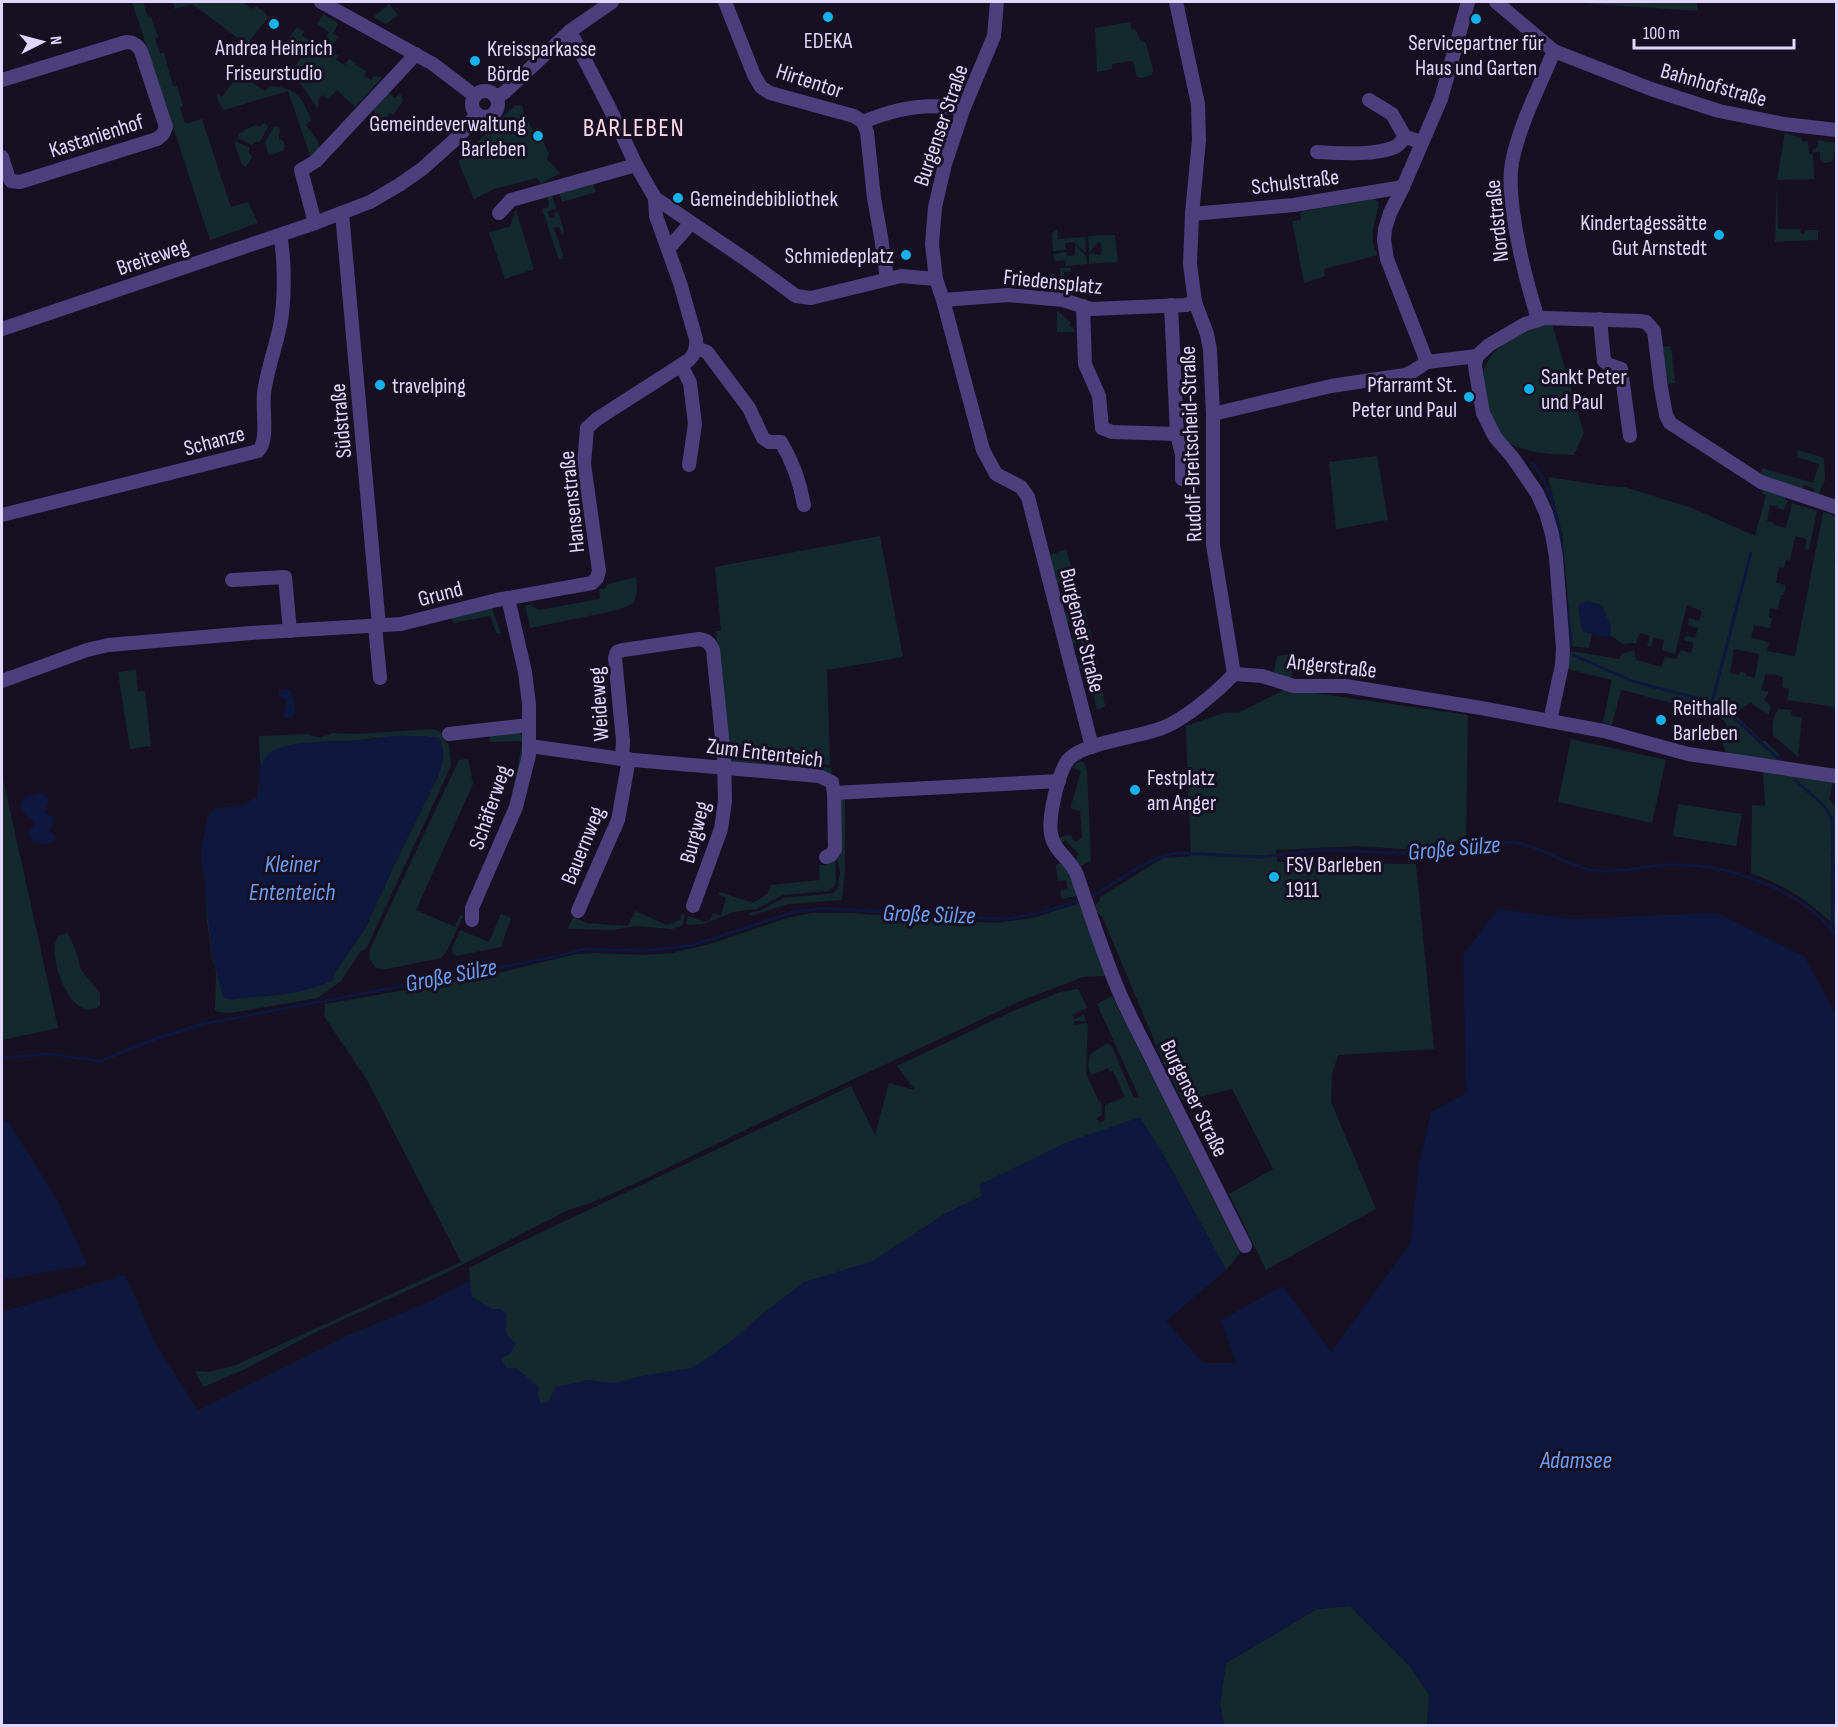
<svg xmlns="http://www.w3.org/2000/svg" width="1838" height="1727" font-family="'Sofia Sans Condensed',sans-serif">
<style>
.green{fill:#14292d;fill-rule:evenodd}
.water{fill:#0e173e}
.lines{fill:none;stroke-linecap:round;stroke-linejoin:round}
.stream{stroke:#0e173e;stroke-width:3}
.minor{stroke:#4c3f7e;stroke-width:14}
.poi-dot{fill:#13b0ea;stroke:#171023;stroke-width:2}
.labels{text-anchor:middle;stroke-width:6;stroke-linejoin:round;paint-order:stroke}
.poi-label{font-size:22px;fill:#e1d6fc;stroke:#171023;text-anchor:start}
.street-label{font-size:22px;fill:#e1d6fc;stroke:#171023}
.water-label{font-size:24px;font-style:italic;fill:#6c9ef3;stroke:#171023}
.quarter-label{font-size:26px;letter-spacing:1.5px;fill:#fcd8e8;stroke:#171023}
</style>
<rect width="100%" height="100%" fill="#171023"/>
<!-- green -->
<g class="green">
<path d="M132,2H145H143L148,17L151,16L158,37L155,39L160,53H164L173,86H177L183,106L180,108L185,123H189L202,119L231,207L248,202L258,223L210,240Z"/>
<path d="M173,2H246L245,4L253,9L255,6L265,12L268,18L250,40L264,52L272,42L278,45L266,59L192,4L175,9Z"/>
<path d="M1567,2H1697L1698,11Z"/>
<path d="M389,4L398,15L386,24L373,17Z"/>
<path d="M323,14L338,23L333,34L338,36L330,51L338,55L336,60L345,65L349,59L356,63L355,65L366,71L364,76L372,80L374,76L382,78L355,107L337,90L328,99L323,95L318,100V109L301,84L289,75L301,58L286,46L289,38L297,27L304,32L302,36L312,41L311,44L318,48L321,46L329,32L317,24Z"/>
<path d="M1130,22L1132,29L1136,30L1140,40L1146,43L1153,70L1152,75L1142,78L1137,77L1133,62L1131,61L1112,64V69L1097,72L1095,28Z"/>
<path d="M239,74L265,91L271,86C297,88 302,97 311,120L306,125L318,141L319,146L321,149L311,158L288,91L224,110L218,101L217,93L222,97Z"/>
<path d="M388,92L395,98L400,93L403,101L393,115L390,113L383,121L372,109Z"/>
<path d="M515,105L522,106L525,116L537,138L542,139L549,154L547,159L560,173L541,184L537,178L494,189L474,199L460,166L459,160Z"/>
<path d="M265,123L268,127L260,142H255L252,145L238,138L239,133L243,132L244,130L256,125L259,127Z"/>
<path d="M274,126L279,127L280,132L279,134V139L283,141L285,146L283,151L271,155L268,154L267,148L265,143Z"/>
<path d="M1785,133L1800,137L1803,142L1808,141L1809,153L1813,155L1814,179L1777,180L1778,229H1800L1801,234L1805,233V230H1818V240L1775,242L1777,180Z"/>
<path d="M1818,140L1836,143V153L1833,151L1834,157L1831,162L1824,163L1820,159V152H1813V149L1818,147Z"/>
<path d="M235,141L250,148L248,151L252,157L246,167L242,165L234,142Z"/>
<path d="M593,183L596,192L562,202L559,193Z"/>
<path d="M552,195L556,208L547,212L550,218L555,217L554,213L558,212L564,231L562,234L559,227L554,228L564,258L559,260L542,209L548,207L549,204L547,197Z"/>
<path d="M1372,199L1378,201L1379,203C1376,221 1367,239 1378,255L1324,269L1325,276L1304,283L1292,221L1301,220L1300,212Z"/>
<path d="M516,210L534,269L505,279L489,233L510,226Z"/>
<path d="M1055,230H1057L1058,239L1085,237L1086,253L1074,242L1065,243L1066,250L1053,251L1052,234Z"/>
<path d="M1115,235L1118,260L1117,262L1089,264V256L1091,253L1100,255L1102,251L1101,243L1099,242L1089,252L1088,236Z"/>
<path d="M1075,245L1086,256L1087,264L1066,266L1065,260L1056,261L1054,259L1053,254L1066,252L1067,256L1075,255Z"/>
<path d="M1060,268H1071V271L1064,272L1065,291L1050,290L1049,274H1056L1057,282H1061Z"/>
<path d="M1057,310L1071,323L1069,325L1071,328L1073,327L1075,332H1057Z"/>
<path d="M1552,324L1584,433L1574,455C1553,454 1531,454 1511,444C1498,438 1490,421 1487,407C1485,398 1480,385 1482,376C1490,345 1523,328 1552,324Z"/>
<path d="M1671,346L1675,383L1668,384L1662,347Z"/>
<path d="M1798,450L1824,458L1825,480L1818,495H1814L1815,489L1804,485L1802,490L1762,475V468L1813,483L1819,464L1797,457Z"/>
<path d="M1377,456L1388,520L1336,529L1329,462Z"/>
<path d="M1548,477L1607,486L1625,487L1692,508L1755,536L1766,495L1761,493L1763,490L1785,497V500L1788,501L1784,510L1777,508V506L1770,505L1767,521L1774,523V525L1786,528L1792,503L1817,511L1809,550L1805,549L1807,539L1795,536L1790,561L1786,560L1784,568L1779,567L1776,583L1786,585L1784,595H1781L1778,609L1770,608L1769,617L1772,618L1770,628L1754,625L1751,638L1765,641L1769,644L1767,651L1795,656L1823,513L1824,512L1836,516V551L1834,561L1836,562V707L1787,700L1789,689L1782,687L1783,677L1772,674L1771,675L1766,674L1761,690L1769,692L1764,700L1771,706L1769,715L1751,703L1742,708L1735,715L1762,741H1765L1778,753L1782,761L1726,754L1723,744L1727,725L1720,716L1626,691L1621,690L1612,725L1603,722L1612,680L1567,669L1568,652H1578L1619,659L1622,654L1634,650L1636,660L1662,667L1665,657L1676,659L1681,650L1691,653L1694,643L1684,640L1685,636L1695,638L1698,628L1688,625L1689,618L1699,621L1702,611L1687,605L1675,654L1662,650L1664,640L1654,637L1651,647L1647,646L1650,636L1640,633L1636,643L1623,644L1610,635L1611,627L1582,631L1592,634L1589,648L1572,646L1562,533ZM1734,649L1759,654L1755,678L1746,676V673L1740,672L1739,675L1730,673Z"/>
<path d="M880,536L903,657L827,670L830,765L728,756L716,631H721L715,567Z"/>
<path d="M1066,549L1077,585L1068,589L1065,582L1054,584L1048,556Z"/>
<path d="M636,577L637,591L634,603L618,610L530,628L525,605H531L538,610L600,599L599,589H604L608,584Z"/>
<path d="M491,606L501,633L497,634L490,616L453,623L451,616Z"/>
<path d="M1085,609L1088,626L1077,628L1075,620L1065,623L1064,616L1066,613Z"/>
<path d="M1090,629L1093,647L1084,649L1081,642L1071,644L1070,639L1079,637L1078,632Z"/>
<path d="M1093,649L1098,664L1078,669L1077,665L1086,663L1084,651Z"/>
<path d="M1291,654L1292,680L1274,672L1277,656Z"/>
<path d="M136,670L138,691H145L151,746L130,749L118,672Z"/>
<path d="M1099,670L1105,706L1097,710L1089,674Z"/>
<path d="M1286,689L1468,715L1466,838L1445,845L1403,849L1356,846L1276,850L1277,862L1416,864L1434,1049L1338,1055L1332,1075L1331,1102L1376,1209L1266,1270L1229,1194L1273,1169L1232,1089L1184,1101L1181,1097L1165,1066L1102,916L1098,914L1095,905L1099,902L1100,897L1163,858L1191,856L1186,726L1223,713L1240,712Z"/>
<path d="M1779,709L1792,710L1791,716L1802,717L1798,757L1773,735C1772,727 1773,714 1779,709Z"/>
<path d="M432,729L441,732L443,738L449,745L451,766L366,949L361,951L341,981L318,998L231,1013L217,1012L215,1009L216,972L212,956L207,921L205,882L201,855L208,816L215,809L243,805L257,797L261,763L260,761L259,736L307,734L320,738L333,733L356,734ZM422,736L438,738L439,774L397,859L365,929L335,972L333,980L319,986L348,741L386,737Z"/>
<path d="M516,731L522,735L525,744L514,793H512L523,741L490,742L489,733Z"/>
<path d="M1571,739L1666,760L1652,823L1558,802Z"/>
<path d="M468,759L473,784L416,910L455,927L460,915L463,916L447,951L441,958L387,969L376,968L369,959L370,949L459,760Z"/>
<path d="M729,759L831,768L832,773L734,764Z"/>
<path d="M1078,762H1083L1087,770L1091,861L1081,866L1077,865V856L1079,854L1065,840L1062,843L1058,842V838L1067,835H1071L1073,840L1076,842L1082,838L1080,811L1072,809L1071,806L1081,771L1072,768Z"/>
<path d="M1763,771L1833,781L1829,799L1836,808V930L1834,926V852L1831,853V920L1830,921C1802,896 1786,887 1751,873L1752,805L1765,806Z"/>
<path d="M2,774L58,1028L2,1040Z"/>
<path d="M845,796V868L842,900L788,904L750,916L749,913L762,910L783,898L826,894L833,893L838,888L840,872L837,856V798Z"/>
<path d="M1678,804L1742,814L1736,846L1673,836Z"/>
<path d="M835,860L836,882L835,886L828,891L783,895L756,909L733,912L704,924L688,925L686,923L688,916L705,922L710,920L713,913L721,916L726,898L718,894L720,892L753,903L768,893L771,885L820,880L819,865H825Z"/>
<path d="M1061,863C1070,869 1076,886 1077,896L1062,899L1060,891L1068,889L1066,880L1058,881L1056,865Z"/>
<path d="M1079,903L1106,976L1083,977L1023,1000L760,1123L634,1184L591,1203L568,1210L442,1275L318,1331L243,1370L203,1387L195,1371L209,1372L236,1365L461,1262L367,1080L324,1016L325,1004L486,976L576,954L594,953L643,955L672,953L713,943L787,918L812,913H849L995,923L1033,918Z"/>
<path d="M635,911L667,925L680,920L682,914L685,915L682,925L672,929L636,926L612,930L569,929L568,928L573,917L587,923L628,926Z"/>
<path d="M501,914L511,918L501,947L456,956L452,952V948L460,930L489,942Z"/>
<path d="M68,933L77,954L81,970L100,993V1006C74,1025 51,966 55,945C55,942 57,939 58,936Z"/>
<path d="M1077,989L1079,990L1087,1008L1072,1015L1075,1019L1084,1014L1086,1021H1074V1025L1087,1023L1088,1025L1086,1073L1099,1102L1101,1101L1102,1115L1097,1118L1099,1123L1105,1120V1105L1125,1097L1113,1071L1110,1072L1108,1068L1091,1075L1088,1065L1090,1055L1107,1043L1111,1045L1134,1098L1139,1097L1097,1004L1112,996L1240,1253L1226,1270L1163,1154L792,1327L361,1503L2,1313L125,1275L156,1345L198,1411L349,1335L427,1303L470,1281L469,1268L504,1250L851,1086L875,1135L889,1083L915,1090L897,1066L1011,1012L1060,992Z"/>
<path d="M1350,1606L1410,1666L1429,1695L1427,1726L1224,1725L1220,1704L1226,1663L1317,1609Z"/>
</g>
<!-- water -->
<g class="water">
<path d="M1587,601L1602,605L1611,627L1610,635L1606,637L1582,631L1578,606Z"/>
<path d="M286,689L291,691C293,702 300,710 290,719L283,717L286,700L279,696V691Z"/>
<path d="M422,736L439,738C446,750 444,761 439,774L397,859L365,929L335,972L333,980C306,993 276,996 246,998C235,998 234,1002 223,997C211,957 208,926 205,884C205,875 201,866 201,857C201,845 206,828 208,816L215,809L243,805L257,797C260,784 257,763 268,754C285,739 340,742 363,740C371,740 378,738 385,737C397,735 410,736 422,736Z"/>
<path d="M40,793C52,797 49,802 45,812L47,815L53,816L54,822L49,831L55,835L56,840L48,844L33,842L30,838L29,832L33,827L34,821C27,815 22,815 20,804L26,796Z"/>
<path d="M1498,909L1573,919L1717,913L1804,956L1836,1015V1725H1427L1429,1695L1410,1666L1350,1606L1317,1609L1226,1663L1220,1704L1224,1725H2V1312L125,1275L156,1345L198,1411L349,1335L427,1303L470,1281L472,1297L492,1309H501L507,1314C505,1328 503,1334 516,1343L510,1354L501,1358L506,1368H516L539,1387L538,1395L541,1404L548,1402L556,1387L588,1380L615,1383L646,1375L691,1368L705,1360L736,1337L761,1315L804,1282L873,1261L946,1213L982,1196L979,1185L1067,1142L1140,1117L1163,1154L1226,1270L1166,1321L1203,1363H1236L1221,1320L1283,1286L1331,1352L1410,1244L1419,1164L1431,1112L1466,1093L1463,955Z"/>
<path d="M2,1118L9,1123L58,1201L87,1265L2,1280Z"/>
</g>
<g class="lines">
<!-- stream -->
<g class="stream">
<path d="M1532,463C1553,488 1559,522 1562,554"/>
<path d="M1567,608L1571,644"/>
<path d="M1573,655L1632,681L1719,704L1782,762"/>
<path d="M1712,702L1751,553"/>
<path d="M1795,780L1824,806L1832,818L1834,899L1831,928"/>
<path d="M1089,897C1119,883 1146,856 1179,853L1260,857L1322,850L1419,854L1509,842C1541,844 1568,869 1600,871C1621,873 1643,866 1664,865C1723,862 1799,887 1836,935"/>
<path d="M2,1058L49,1054L100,1061L155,1039L203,1024L554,957L586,949L644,951L693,945L794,912L822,908L1003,919C1030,916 1056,909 1080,900"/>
</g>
<!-- minor -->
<g class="minor">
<path d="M321,2L433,64L475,96"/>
<path d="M725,2L754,75L761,87L770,93L854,116L863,122L867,132L874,198L881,237L887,279"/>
<path d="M997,2L994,36L963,110L945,164L935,207L932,244L936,279L943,300L983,450L996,474L1021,487L1028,497L1092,747"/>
<path d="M1176,2L1198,104L1199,140L1192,214L1190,264L1195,302L1207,334L1210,350L1213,414V545L1234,674"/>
<path d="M1496,2L1554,51L1651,89L1719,111L1784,124L1836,130"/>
<path d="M570,31L610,109L636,165L655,198L748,261L796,296L811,298L901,276L936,279"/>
<path d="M2,80L126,42C133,42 137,44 141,51L166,127L163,134L157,139L20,182L11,181L8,176L2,157"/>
<circle cx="485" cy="104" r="13"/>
<path d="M497,97L505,92L570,31L612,2"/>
<path d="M1369,100L1392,114L1405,137"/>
<path d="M863,122C896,108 929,101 963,110"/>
<path d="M1317,152C1339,153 1374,156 1395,147C1399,145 1402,141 1405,137L1422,142"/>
<path d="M342,213L379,626"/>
<path d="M499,213L511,200L636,165"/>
<path d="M1192,214L1294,205L1403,187"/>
<path d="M315,223L301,170L316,161L416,54"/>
<path d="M668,249L691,223"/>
<path d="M943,300L1008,295L1063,300L1091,309L1186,305L1195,302"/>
<path d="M1083,306L1085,364L1099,396L1102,428L1112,432L1177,434L1171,305"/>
<path d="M1538,319C1527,284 1518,249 1513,212C1511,196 1509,179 1512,162C1520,123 1539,88 1554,51"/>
<path d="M1600,319L1604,361L1609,365L1621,369L1630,436"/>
<path d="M2,329L315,223L370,202L399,185L422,169L459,136L477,114"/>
<path d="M696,348L707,352L749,408L763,438L769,442H781C793,462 800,482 804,505"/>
<path d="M1477,356L1475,365L1476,373L1483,413L1495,437L1513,458L1537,493L1546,513L1552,534L1556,557L1563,649L1562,665L1550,721"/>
<path d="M1427,362L1387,259L1384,240L1385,229L1390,213L1403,187L1441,99L1468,2"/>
<path d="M681,365L690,383L695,424L689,465"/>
<path d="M1213,414L1331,386L1405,375L1412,372L1427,362L1477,356L1489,345L1525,324L1545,318L1640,321L1646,322L1654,331L1661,388L1666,415L1670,423L1761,482L1836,507"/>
<path d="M1177,434L1182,455V479"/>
<path d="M2,515L258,451C269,441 262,409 264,393C267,371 275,349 280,326C285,302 285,259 280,235"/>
<path d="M232,580L285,577L290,631"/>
<path d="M375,626L380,678"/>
<path d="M2,681L87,650L108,645L251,633L401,624L497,600L592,583L597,578L599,571L584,464L587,428L597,419L689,360C695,354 697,348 696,339L680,283L656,216L655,198"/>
<path d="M449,734L529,725"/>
<path d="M530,746L622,759L819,776L832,782L834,793L1059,781"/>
<path d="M622,759L623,741L615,658L617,652L623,650L699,639C707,640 710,643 713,650L724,757L725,801L721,829L693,906"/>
<path d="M826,857L831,855L835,849L834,793"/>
<path d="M578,911L618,820L629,759"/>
<path d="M472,920V908L516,807L529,755V704L525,672L508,598"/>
<path d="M1245,1246C1216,1188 1187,1130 1158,1072C1144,1042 1127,1013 1115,982C1101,947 1089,911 1077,875C1071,859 1054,852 1051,834C1048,818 1058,773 1068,760C1081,743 1140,737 1162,728C1184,720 1217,692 1234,674L1262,676L1294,686H1346L1481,708L1604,731L1688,754L1836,776"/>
</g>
</g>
<!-- markers -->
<g class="poi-dot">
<circle cx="828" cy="17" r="6"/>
<circle cx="1476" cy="19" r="6"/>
<circle cx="274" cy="24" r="6"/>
<circle cx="475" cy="61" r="6"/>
<circle cx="538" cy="136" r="6"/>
<circle cx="678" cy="198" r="6"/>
<circle cx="1719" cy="235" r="6"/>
<circle cx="906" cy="255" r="6"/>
<circle cx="380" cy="385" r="6"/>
<circle cx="1529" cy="389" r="6"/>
<circle cx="1469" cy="397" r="6"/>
<circle cx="1661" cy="720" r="6"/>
<circle cx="1135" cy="790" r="6"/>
<circle cx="1274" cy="877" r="6"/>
</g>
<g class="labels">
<!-- poi labels -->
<g class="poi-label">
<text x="828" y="48" text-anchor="middle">EDEKA</text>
<text x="1476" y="50" text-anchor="middle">Servicepartner für<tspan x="1476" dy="25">Haus und Garten</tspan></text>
<text x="274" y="55" text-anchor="middle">Andrea Heinrich<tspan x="274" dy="25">Friseurstudio</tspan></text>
<text x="487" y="56">Kreissparkasse<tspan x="487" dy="25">Börde</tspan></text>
<text x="526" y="131" text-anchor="end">Gemeindeverwaltung<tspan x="526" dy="25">Barleben</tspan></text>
<text x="690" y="206">Gemeindebibliothek</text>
<text x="1707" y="230" text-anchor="end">Kindertagessätte<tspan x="1707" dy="25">Gut Arnstedt</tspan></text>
<text x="894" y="263" text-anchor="end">Schmiedeplatz</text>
<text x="1541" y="384">Sankt Peter<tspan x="1541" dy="25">und Paul</tspan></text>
<text x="1457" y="392" text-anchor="end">Pfarramt St.<tspan x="1457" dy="25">Peter und Paul</tspan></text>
<text x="392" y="393">travelping</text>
<text x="1673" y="715">Reithalle<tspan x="1673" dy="25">Barleben</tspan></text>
<text x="1147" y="785">Festplatz<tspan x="1147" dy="25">am Anger</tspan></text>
<text x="1286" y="872">FSV Barleben<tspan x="1286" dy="25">1911</tspan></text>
</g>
<!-- street labels -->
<g class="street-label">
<text transform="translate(810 80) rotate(18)" y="8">Hirtentor</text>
<text transform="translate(1714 84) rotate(16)" y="8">Bahnhofstraße</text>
<text transform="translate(940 125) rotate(-71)" y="8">Burgenser Straße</text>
<text transform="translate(96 135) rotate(-18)" y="8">Kastanienhof</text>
<text transform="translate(1295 181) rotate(-7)" y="8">Schulstraße</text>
<text transform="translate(1496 221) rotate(-96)" y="8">Nordstraße</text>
<text transform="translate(152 256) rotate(-19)" y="8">Breiteweg</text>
<text transform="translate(1053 281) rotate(6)" y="8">Friedensplatz</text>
<text transform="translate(340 421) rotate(-95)" y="8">Südstraße</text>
<text transform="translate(214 440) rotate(-15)" y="8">Schanze</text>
<text transform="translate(1190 444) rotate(-92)" y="8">Rudolf-Breitscheid-Straße</text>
<text transform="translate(571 502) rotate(-96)" y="8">Hansenstraße</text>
<text transform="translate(440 593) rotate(-15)" y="8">Grund</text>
<text transform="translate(1083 630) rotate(76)" y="8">Burgenser Straße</text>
<text transform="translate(1332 665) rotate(6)" y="8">Angerstraße</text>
<text transform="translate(598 704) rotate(-94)" y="8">Weideweg</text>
<text transform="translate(765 752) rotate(7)" y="8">Zum Ententeich</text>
<text transform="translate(489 807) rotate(-71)" y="8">Schäferweg</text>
<text transform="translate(694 832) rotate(-75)" y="8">Burgweg</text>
<text transform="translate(582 845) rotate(-68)" y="8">Bauernweg</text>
<text transform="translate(1195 1098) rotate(64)" y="8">Burgenser Straße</text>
</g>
<!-- water labels -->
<g class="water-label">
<text transform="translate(1454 848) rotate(-5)" y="8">Große Sülze</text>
<text x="292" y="872">Kleiner<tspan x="292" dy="28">Ententeich</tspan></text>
<text transform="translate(929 914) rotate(2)" y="8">Große Sülze</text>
<text transform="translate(451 975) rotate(-11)" y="8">Große Sülze</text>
<text x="1576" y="1468">Adamsee</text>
</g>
<!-- quarter labels -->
<g class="quarter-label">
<text x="634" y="136">BARLEBEN</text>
</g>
</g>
<!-- border -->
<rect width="1838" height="1727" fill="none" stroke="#e1d6fc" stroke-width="6"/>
<!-- north arrow -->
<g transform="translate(42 42) rotate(84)" stroke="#171023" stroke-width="4.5" paint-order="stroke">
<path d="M0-4.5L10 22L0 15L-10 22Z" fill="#e1d6fc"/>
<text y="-9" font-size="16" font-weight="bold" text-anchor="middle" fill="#e1d6fc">N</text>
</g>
<!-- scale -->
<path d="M1634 39v9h160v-9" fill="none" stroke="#e1d6fc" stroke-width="3"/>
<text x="1643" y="39" font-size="18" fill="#e1d6fc" stroke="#171023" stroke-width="4.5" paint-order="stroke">100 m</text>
</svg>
